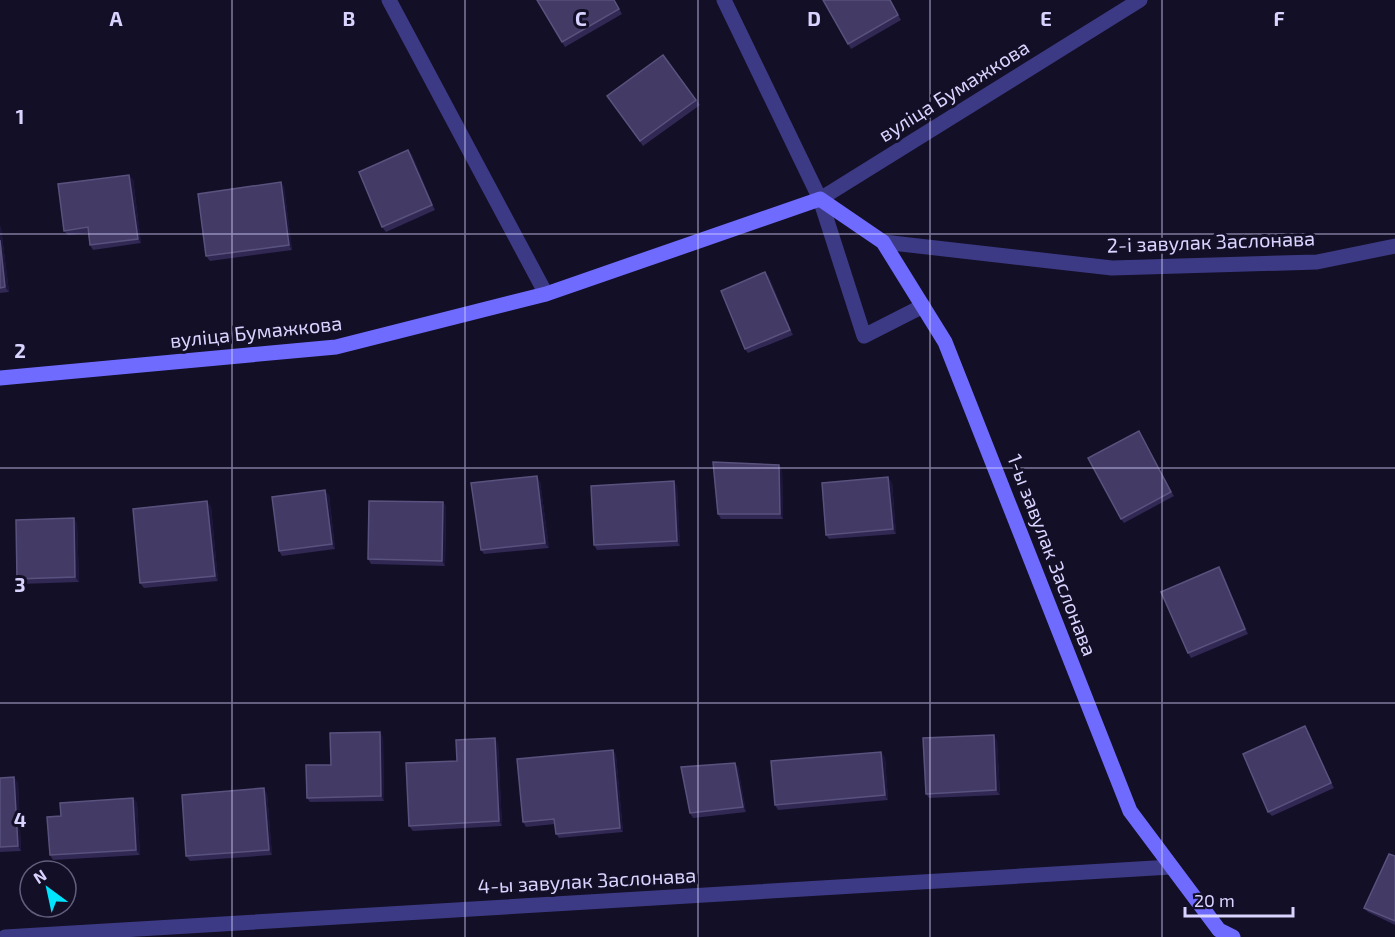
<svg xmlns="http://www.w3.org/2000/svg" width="1395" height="937" font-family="'Exo 2',sans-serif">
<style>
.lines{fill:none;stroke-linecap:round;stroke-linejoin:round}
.lane{stroke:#3d3a85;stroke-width:15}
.street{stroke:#3d3a85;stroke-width:15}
.secondary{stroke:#6f6bff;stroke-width:15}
.wall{fill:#312854}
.shaded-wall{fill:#1d163a}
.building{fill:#433a66;stroke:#5a527e;stroke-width:1.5}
.grid{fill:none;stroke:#d9d4ff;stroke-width:1.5;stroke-opacity:0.55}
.labels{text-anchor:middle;stroke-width:6;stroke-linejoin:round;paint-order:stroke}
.street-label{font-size:20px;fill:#d9d4ff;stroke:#130f26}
.grid-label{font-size:20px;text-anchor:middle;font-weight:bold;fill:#d9d4ff;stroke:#130f26;stroke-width:6;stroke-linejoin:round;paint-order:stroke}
</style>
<rect width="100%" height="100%" fill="#130f26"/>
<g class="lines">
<!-- lane -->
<path class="lane" d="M820,199L864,336L923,306"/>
<!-- street -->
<g class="street">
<path d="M389,0L546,294"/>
<path d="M724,0L820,199L1140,0"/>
<path d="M883,242L1112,268L1317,262L1395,246"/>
<path d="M5,937L1171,867"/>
</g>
<!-- secondary -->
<path class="secondary" d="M0,378L336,347L546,294L820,199L883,242L945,342L1130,811L1219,930L1233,937"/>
</g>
<!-- wall -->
<g class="wall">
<path d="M537,0H614L622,14L565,47Z"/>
<path d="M823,0H890L901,20L851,49Z"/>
<path d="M663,55L700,105L643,146L607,96Z"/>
<path d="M408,150L412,155L435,210L386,232L382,227Z"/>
<path d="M133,179L141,243L93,250L90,245L88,233L68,235L64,231Z"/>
<path d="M281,182L284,187L292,250L210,261L206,256Z"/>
<path d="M0,226L1,228L9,292L0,293Z"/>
<path d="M765,272L769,277L793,335L748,353L745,349Z"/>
<path d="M1139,431L1174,496L1124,523L1121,519Z"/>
<path d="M782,470L783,519H721L718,514Z"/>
<path d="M540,481L549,548L484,554L481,550Z"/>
<path d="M892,482L896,534L829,539L826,535Z"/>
<path d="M677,486L680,546L597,550L594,545Z"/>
<path d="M329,495L335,549L282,556L279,551Z"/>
<path d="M443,502L446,507L445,566L371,564L368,559Z"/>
<path d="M211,506L218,581L144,588L140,583Z"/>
<path d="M77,523L79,582L20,584L17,579Z"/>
<path d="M1222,572L1248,634L1191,658L1188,653Z"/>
<path d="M1308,731L1334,788L1272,816L1268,812Z"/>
<path d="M383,737L384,801L310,802L307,798L331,765Z"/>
<path d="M997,740L1000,795L929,798L926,794Z"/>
<path d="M498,743L502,826L413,831L409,826L457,761Z"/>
<path d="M613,750L616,755L623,832L559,838L556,834L555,824L526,827L523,822Z"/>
<path d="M885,757L888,800L778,810L775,805Z"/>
<path d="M738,767L746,812L693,818L690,813Z"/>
<path d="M0,778L18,782L21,851L0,852Z"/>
<path d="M267,793L272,855L190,861L186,856Z"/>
<path d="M133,798L137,803L140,855L53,860L50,855Z"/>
<path d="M1395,856V925L1368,912L1364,908Z"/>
</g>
<!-- shaded-wall -->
<g class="shaded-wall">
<path d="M408,150L412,155L435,210L432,205Z"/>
<path d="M129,175L133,179L141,243L138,239Z"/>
<path d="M281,182L284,187L292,250L289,245Z"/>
<path d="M0,226L1,228L9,292L5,287L0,240Z"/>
<path d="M765,272L769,277L793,335L790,330Z"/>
<path d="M1139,431L1142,436L1174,496L1171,492Z"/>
<path d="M779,465L782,470L783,519L780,514Z"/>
<path d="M537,476L540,481L549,548L545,543Z"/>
<path d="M888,477L892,482L896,534L893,529Z"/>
<path d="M674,481L677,486L680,546L677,541Z"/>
<path d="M325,490L329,495L335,549L332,544Z"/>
<path d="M207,501L211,506L218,581L215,576Z"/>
<path d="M443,502L446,507L445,566L442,561Z"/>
<path d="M74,518L77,523L79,582L75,577Z"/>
<path d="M1219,567L1222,572L1248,634L1245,629Z"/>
<path d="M1305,726L1308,731L1334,788L1331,783Z"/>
<path d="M380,732L383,737L384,801L381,796Z"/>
<path d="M994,735L997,740L1000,795L996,790Z"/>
<path d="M495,738L498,743L502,826L499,821Z"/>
<path d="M613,750L616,755L623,832L620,828Z"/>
<path d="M881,752L885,757L888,800L885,795Z"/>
<path d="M735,763L738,767L746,812L743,807Z"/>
<path d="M14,777L18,782L21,851L18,846Z"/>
<path d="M264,788L267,793L272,855L269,850Z"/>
<path d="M133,798L137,803L140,855L136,850Z"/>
</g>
<!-- building -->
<g class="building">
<path d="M537,0H614L619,9L562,42Z"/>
<path d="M823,0H890L898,15L848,44Z"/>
<path d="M663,55L696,100L640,141L607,96Z"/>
<path d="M408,150L432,205L382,227L359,172Z"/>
<path d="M129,175L138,239L90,245L88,227L64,231L58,184Z"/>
<path d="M281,182L289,245L206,256L198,194Z"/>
<path d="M0,240L5,287L0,288Z"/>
<path d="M765,272L790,330L745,349L721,291Z"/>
<path d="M1139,431L1171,492L1121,519L1088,458Z"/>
<path d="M713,462L779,465L780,514H718Z"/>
<path d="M537,476L545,543L481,550L471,483Z"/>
<path d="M888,477L893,529L826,535L822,483Z"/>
<path d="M674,481L677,541L594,545L591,486Z"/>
<path d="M325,490L332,544L279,551L272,497Z"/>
<path d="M207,501L215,576L140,583L133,509Z"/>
<path d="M369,501L443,502L442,561L368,559Z"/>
<path d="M74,518L75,577L17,579L16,520Z"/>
<path d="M1219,567L1245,629L1188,653L1161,592Z"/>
<path d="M1305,726L1331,783L1268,812L1243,754Z"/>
<path d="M380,732L381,796L307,798L306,765H331L330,733Z"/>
<path d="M994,735L996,790L926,794L923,738Z"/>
<path d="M495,738L499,821L409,826L406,763L457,761L456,740Z"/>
<path d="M613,750L620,828L556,834L554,819L523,822L517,759Z"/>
<path d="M881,752L885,795L775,805L771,761Z"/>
<path d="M735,763L743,807L690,813L681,767Z"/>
<path d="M14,777L18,846L0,847V778Z"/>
<path d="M264,788L269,850L186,856L182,795Z"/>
<path d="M133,798L136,850L50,855L47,817L61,816L60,803Z"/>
<path d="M1389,854L1395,856V921L1364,908Z"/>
</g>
<!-- grid -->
<path class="grid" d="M232,0V937M465,0V937M698,0V937M930,0V937M1162,0V937M0,234H1395M0,468H1395M0,703H1395"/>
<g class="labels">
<!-- street labels -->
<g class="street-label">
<text transform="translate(954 91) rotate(-32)" y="7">вуліца Бумажкова</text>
<text transform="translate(1211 242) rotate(-2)" y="7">2-і завулак Заслонава</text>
<text transform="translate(256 332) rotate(-6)" y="7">вуліца Бумажкова</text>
<text transform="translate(1052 555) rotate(69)" y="7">1-ы завулак Заслонава</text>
<text transform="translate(587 881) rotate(-3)" y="7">4-ы завулак Заслонава</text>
</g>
</g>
<g class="grid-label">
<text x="116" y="26">A</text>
<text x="349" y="26">B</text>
<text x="581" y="26">C</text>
<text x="814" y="26">D</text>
<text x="1046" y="26">E</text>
<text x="1279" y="26">F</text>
<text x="20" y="124">1</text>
<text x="20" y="358">2</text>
<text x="20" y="592">3</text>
<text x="20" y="827">4</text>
</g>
<!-- north arrow -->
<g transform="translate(48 889) rotate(327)"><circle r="28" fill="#130f26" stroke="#625e7d" stroke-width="1.5"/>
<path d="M0-4.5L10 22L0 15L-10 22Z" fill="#00e5ff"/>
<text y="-9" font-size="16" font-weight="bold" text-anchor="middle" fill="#d9d4ff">N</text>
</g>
<!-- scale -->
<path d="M1185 907v9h108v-9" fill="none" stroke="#d9d4ff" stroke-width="3"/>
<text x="1194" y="907" font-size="18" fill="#d9d4ff" stroke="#130f26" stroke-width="4.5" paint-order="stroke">20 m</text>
</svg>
